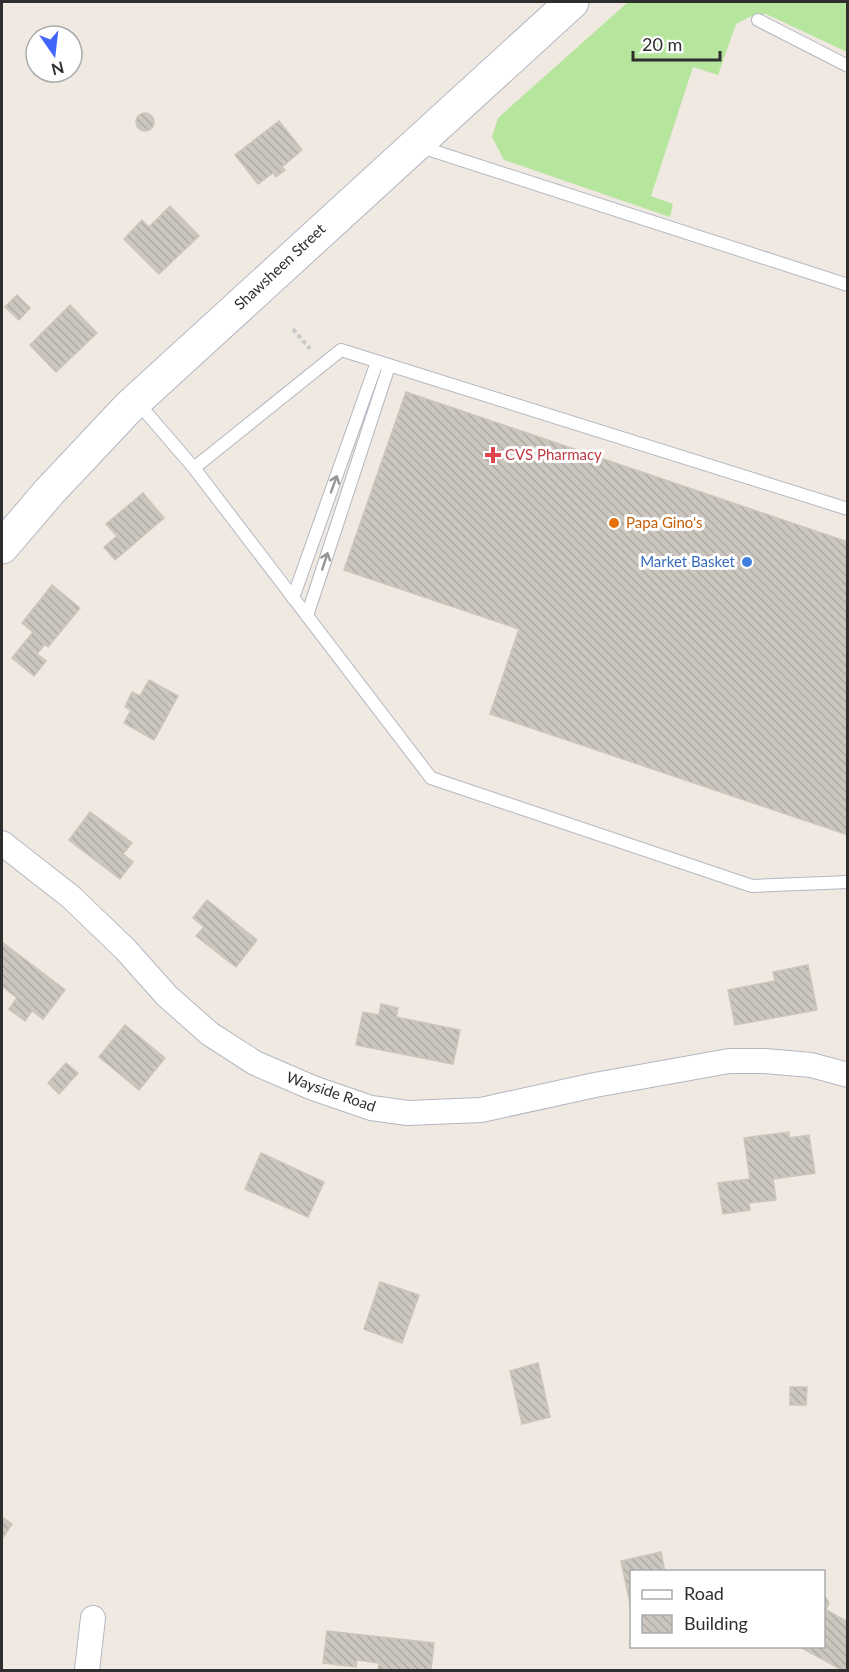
<svg xmlns="http://www.w3.org/2000/svg" width="849" height="1672" font-family="Lato,sans-serif">
<style>
.grass{fill:#b6e59e}
.building{fill:url(#building-back-hatch);stroke:#cbc5ba;stroke-width:1.5}
.lines{fill:none;stroke-linecap:round;stroke-linejoin:round}
.lane-casing{stroke:#b4b7c1;stroke-width:14}
.street-casing{stroke:#b4b7c1;stroke-width:26}
.secondary-casing{stroke:#b4b7c1;stroke-width:35}
.path{stroke:#c9c9c9;stroke-width:4;stroke-dasharray:4.5 3;stroke-linecap:butt}
.lane{stroke:#fff;stroke-width:12}
.street{stroke:#fff;stroke-width:24}
.secondary{stroke:#fff;stroke-width:33}
.oneway{stroke:#969696}
.health-dot{fill:#e0444e;stroke:#fff;stroke-width:2}
.food-dot{fill:#e8710a;stroke:#fff;stroke-width:2}
.shop-dot{fill:#3f7fe0;stroke:#fff;stroke-width:2}
.labels{text-anchor:middle;stroke-width:6;stroke-linejoin:round;paint-order:stroke}
.street-label{font-size:15px;fill:#2e2e2e;stroke:#fff}
.health-label{font-size:15px;fill:#be3a42;stroke:#fff;text-anchor:start}
.food-label{font-size:15px;fill:#c56008;stroke:#fff;text-anchor:start}
.shop-label{font-size:15px;fill:#366cbe;stroke:#fff;text-anchor:end}
</style>
<defs>
<pattern id="building-back-hatch" width="6" height="6" patternUnits="userSpaceOnUse" patternTransform="scale(1.5)"><rect width="6" height="6" fill="#cbc7bf"/><path d="M-1 5l2 2M0 0l6 6M5-1l2 2" fill="none" stroke="#afaba4"/></pattern>
</defs>
<rect width="100%" height="100%" fill="#efe9e1"/>
<!-- grass -->
<path class="grass" d="M628,2H847V52L766,14L749,17L736,24L718,75L693,67L651,196L673,204L670,217L504,160L492,137L498,118Z"/>
<!-- building -->
<g class="building">
<circle cx="145" cy="122" r="9"/>
<path d="M279,121L302,150L282,167L285,170L276,177L273,173L258,184L235,155Z"/>
<path d="M170,206L199,236L159,274L124,239L142,220L149,227Z"/>
<path d="M17,295L30,308L19,320L5,307Z"/>
<path d="M70,305L97,333L56,372L30,345Z"/>
<path d="M406,392L848,542V835L490,714L519,629L344,570Z"/>
<path d="M143,493L164,518L115,560L104,547L117,536L106,524Z"/>
<path d="M52,585L80,608L48,647L45,644L37,654L46,661L34,676L12,658L33,632L22,623Z"/>
<path d="M149,680L178,696L154,740L124,723L131,710L125,707L132,692L140,696Z"/>
<path d="M90,812L132,843L123,854L133,862L120,879L69,840Z"/>
<path d="M207,900L257,940L236,967L196,936L204,927L193,918Z"/>
<path d="M2,942L65,990L43,1019L32,1011L25,1021L9,1009L17,998L2,986Z"/>
<path d="M808,965L817,1010L735,1025L728,990L775,981L773,972Z"/>
<path d="M381,1004L398,1008L396,1017L460,1030L453,1064L356,1045L363,1012L379,1015Z"/>
<path d="M125,1025L165,1058L139,1090L99,1057Z"/>
<path d="M66,1063L78,1073L59,1094L48,1083Z"/>
<path d="M789,1132V1138L809,1135L815,1173L773,1179L776,1200L749,1203L750,1210L723,1214L718,1183L750,1179L744,1138Z"/>
<path d="M261,1153L324,1182L308,1217L245,1189Z"/>
<path d="M380,1282L419,1295L402,1343L364,1329Z"/>
<path d="M538,1363L550,1417L522,1424L510,1371Z"/>
<path d="M790,1387H807L806,1405H790Z"/>
<path d="M2,1517L12,1524L2,1539Z"/>
<path d="M661,1552L665,1572H632V1613L621,1561Z"/>
<path d="M824,1594L829,1603L826,1610L848,1622V1670H842L802,1648L824,1646Z"/>
<path d="M327,1631L434,1643L431,1670H378L379,1663L357,1660L356,1667L323,1663Z"/>
</g>
<g class="lines">
<!-- lane casing -->
<g class="lane-casing">
<g id="lane">
<path d="M758,20L848,66"/>
<path d="M418,146L848,285"/>
<path d="M138,403L194,468L341,350L848,509"/>
<path d="M194,468L431,778L752,886L848,882"/>
<path d="M293,598L377,362"/>
<path d="M307,616L389,366"/>
</g>
</g>
<!-- street casing -->
<g class="street-casing">
<g id="street">
<path d="M2,843L71,897L126,950L167,996L210,1034L255,1063L313,1088L371,1108L408,1113L481,1110L595,1085L729,1061H765L811,1065L848,1075"/>
<path d="M87,1670L93,1618"/>
</g>
</g>
<!-- secondary casing -->
<g class="secondary-casing">
<path id="secondary" d="M2,547L49,492L128,408L572,2"/>
</g>
<!-- path -->
<path class="path" d="M293,329L310,349"/>
<!-- lane -->
<use href="#lane" class="lane"/>
<!-- street -->
<use href="#street" class="street"/>
<!-- secondary -->
<use href="#secondary" class="secondary"/>
</g>
<!-- one-way arrows -->
<defs><path id="oneway-shaft" d="M-6 0H5M1.5-3L5.5 0L1.5 3" fill="none" stroke-width="1.6" stroke-linecap="round" stroke-linejoin="round" transform="scale(1.5)"/></defs>
<g class="oneway">
<use href="#oneway-shaft" transform="translate(334 484) rotate(-70)"/>
<use href="#oneway-shaft" transform="translate(325 561) rotate(-72)"/>
</g>
<!-- markers -->
<path class="health-dot" d="M490 446h6v6h6v6h-6v6h-6v-6h-6v-6h6z"/>
<circle class="food-dot" cx="614" cy="523" r="6"/>
<circle class="shop-dot" cx="747" cy="562" r="6"/>
<g class="labels">
<!-- street labels -->
<g class="street-label">
<text transform="translate(280 267) rotate(-43)" y="5">Shawsheen Street</text>
<text transform="translate(331 1092) rotate(19)" y="5">Wayside Road</text>
</g>
<!-- health labels -->
<g class="health-label">
<text x="505" y="460">CVS Pharmacy</text>
</g>
<!-- food labels -->
<g class="food-label">
<text x="626" y="528">Papa Gino's</text>
</g>
<!-- shop labels -->
<g class="shop-label">
<text x="735" y="567">Market Basket</text>
</g>
</g>
<!-- border -->
<rect width="849" height="1672" fill="none" stroke="#2e2e2e" stroke-width="6"/>
<!-- legend -->
<rect x="630" y="1570" width="195" height="78" fill="#ffffff" stroke="#ababab" stroke-width="1.5"/>
<rect x="642" y="1590" width="30" height="9" fill="#ffffff" stroke="#ababab" stroke-width="1.5"/>
<text x="684" y="1600" font-size="18" fill="#2e2e2e">Road</text>
<rect x="642" y="1615" width="30" height="18" fill="url(#building-back-hatch)" stroke="#ababab" stroke-width="1.5"/>
<text x="684" y="1630" font-size="18" fill="#2e2e2e">Building</text>
<!-- north arrow -->
<g transform="translate(54 54) rotate(166)"><circle r="28" fill="#ffffff" stroke="#ababab" stroke-width="1.5"/>
<path d="M0-4.5L10 22L0 15L-10 22Z" fill="#4264fb"/>
<text y="-9" font-size="16" font-weight="bold" text-anchor="middle" fill="#2e2e2e">N</text>
</g>
<!-- scale -->
<path d="M633 51v9h87v-9" fill="none" stroke="#2e2e2e" stroke-width="3"/>
<text x="642" y="51" font-size="18" fill="#2e2e2e" stroke="#ffffff" stroke-width="4.5" paint-order="stroke">20 m</text>
</svg>
